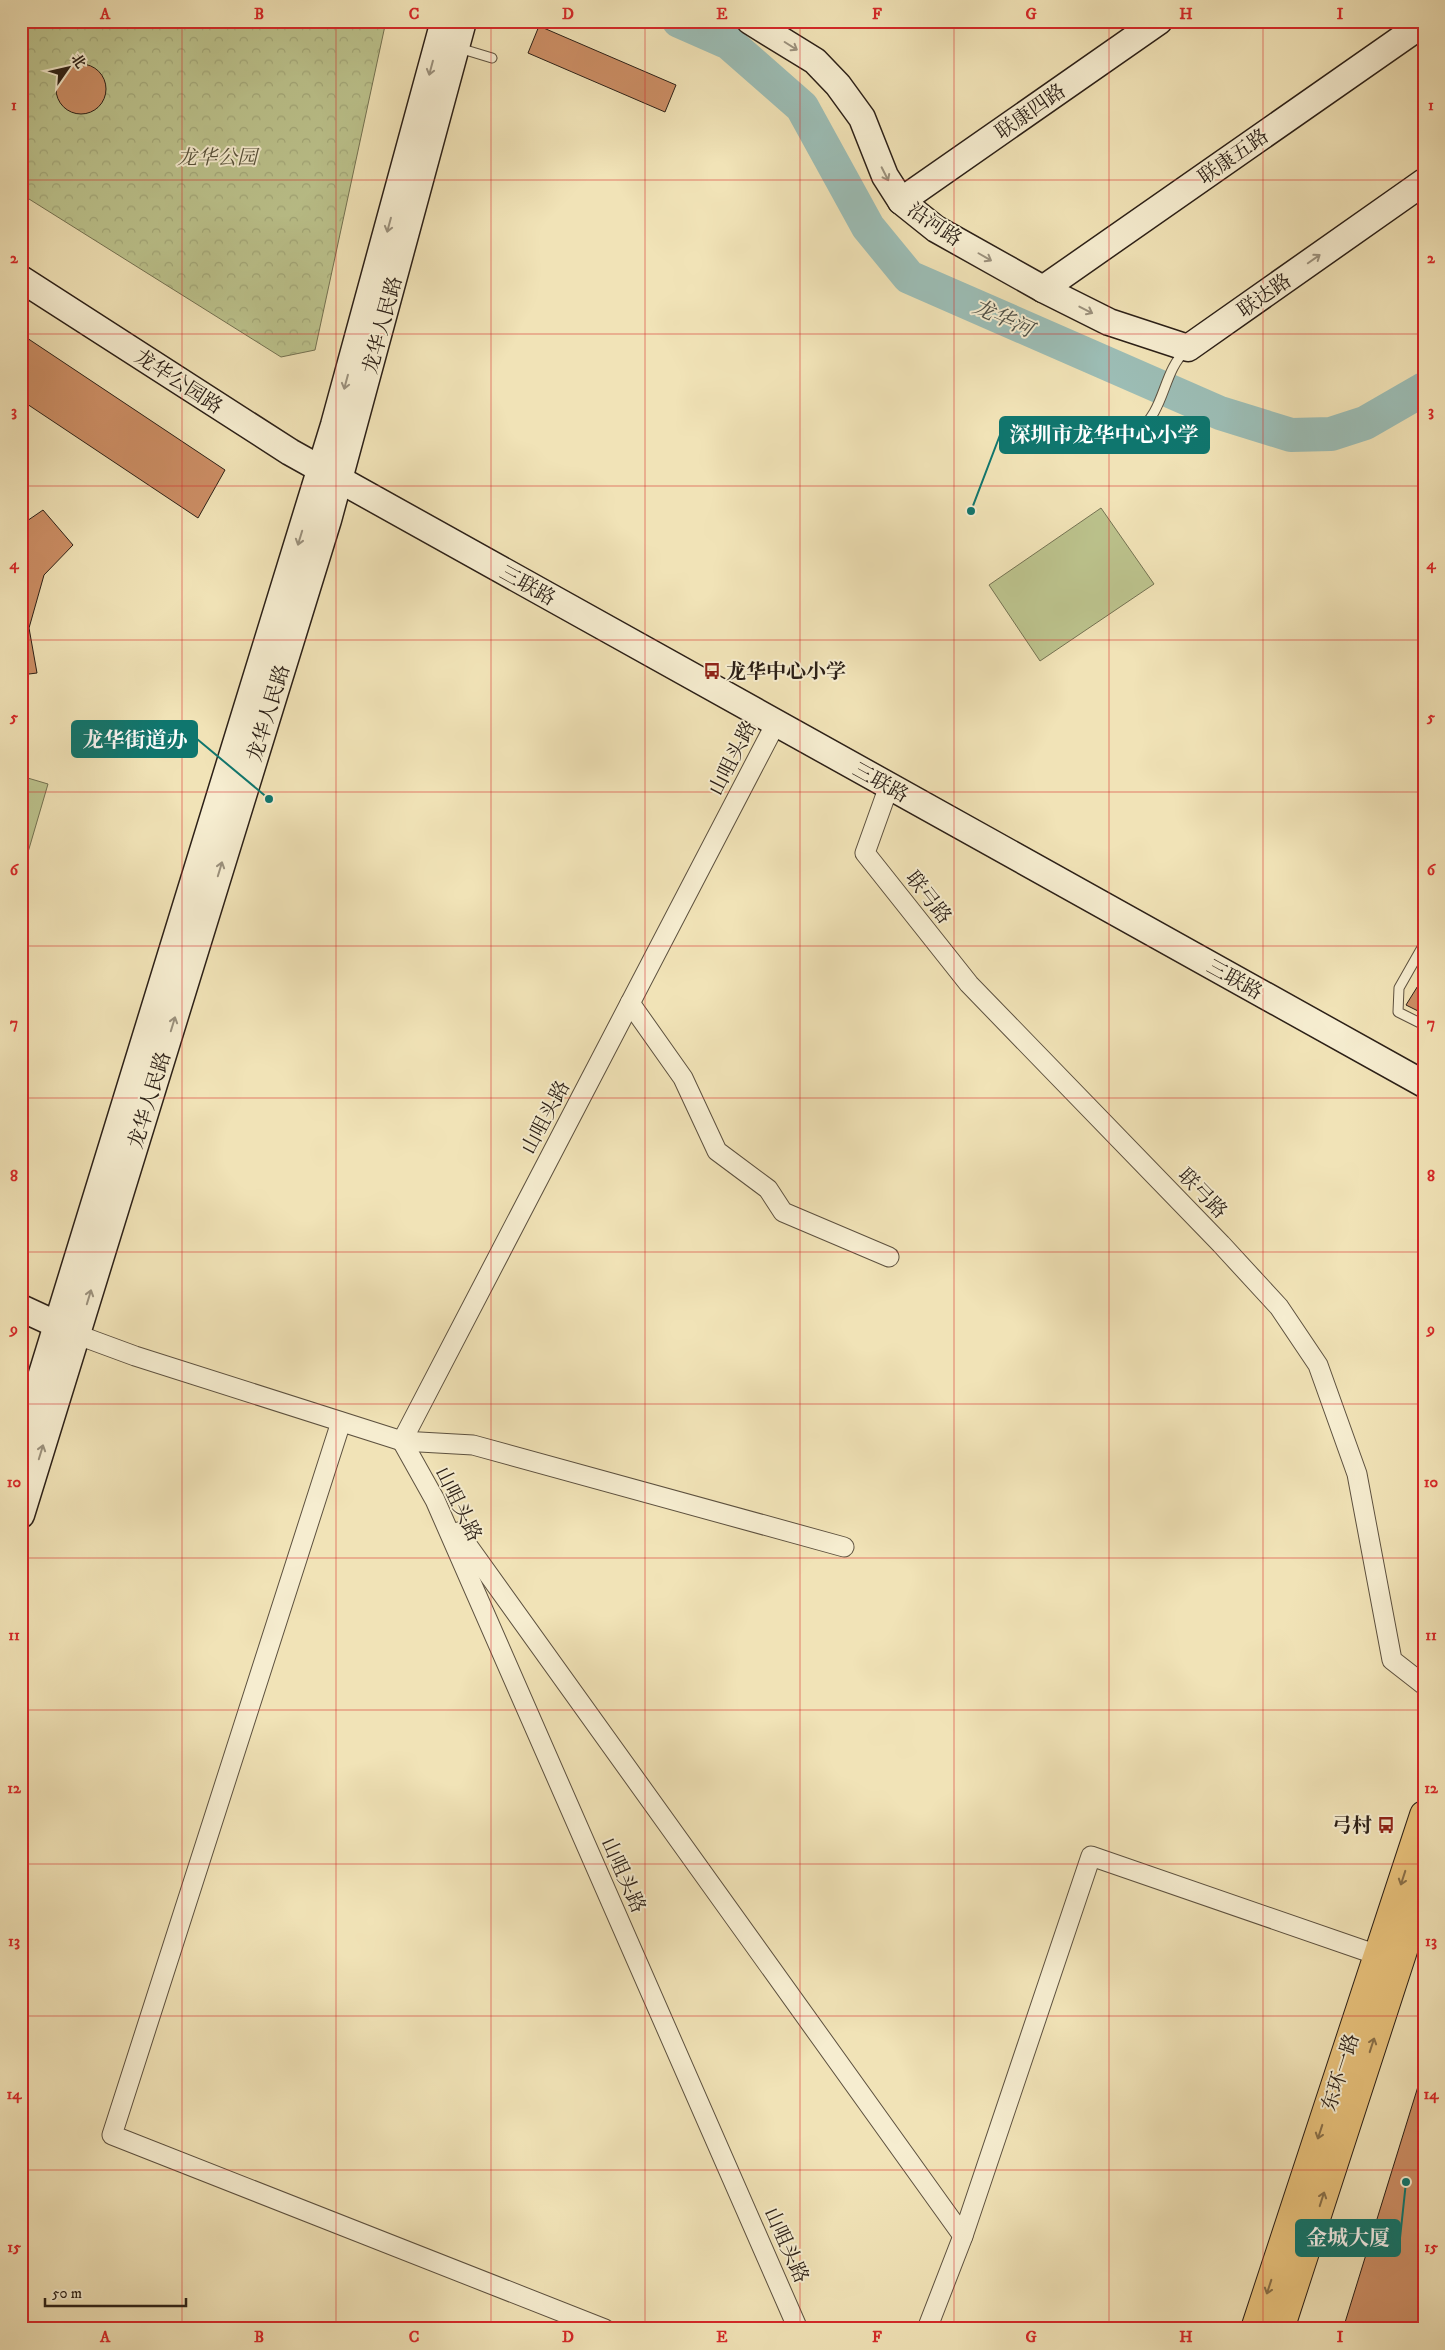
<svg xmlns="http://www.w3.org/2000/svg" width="1445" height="2350" font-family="'IM FELL DW Pica','Noto Serif SC',serif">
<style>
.park{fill:url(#park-crowns);stroke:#747252}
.garden{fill:#bcc38d;stroke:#747252}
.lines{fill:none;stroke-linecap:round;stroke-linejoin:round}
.river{stroke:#9cbdb5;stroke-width:34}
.building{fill:#cc8e65;stroke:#2c2017}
.lane-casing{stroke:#5d513f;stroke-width:11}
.street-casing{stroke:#5d513f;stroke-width:21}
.secondary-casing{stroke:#2c2017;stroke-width:29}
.primary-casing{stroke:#2c2017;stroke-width:30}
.lane{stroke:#f6edd0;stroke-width:9}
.street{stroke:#f6edd0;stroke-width:19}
.secondary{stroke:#f6edd0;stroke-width:26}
.primary{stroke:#e8c27c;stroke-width:28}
.oneway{stroke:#9b917d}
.oneway2{stroke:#8a714a}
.grid{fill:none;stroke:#d62828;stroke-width:1;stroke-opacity:0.55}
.labels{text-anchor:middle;stroke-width:4;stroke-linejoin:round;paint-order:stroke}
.street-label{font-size:20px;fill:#2c2017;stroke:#f6edd0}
.park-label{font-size:20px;font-style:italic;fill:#57513a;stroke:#f6edd0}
.poi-label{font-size:20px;font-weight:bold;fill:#2c2017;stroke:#f6edd0;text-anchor:start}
.water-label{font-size:21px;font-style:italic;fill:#4e4f46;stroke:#f6edd0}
.leader{fill:none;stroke:#0f766e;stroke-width:2}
.callout-dot{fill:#0f766e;stroke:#f6edd0;stroke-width:2}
.callout{fill:#0f766e;stroke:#0f766e;stroke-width:2}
.callout-label{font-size:21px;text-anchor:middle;font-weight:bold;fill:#fff}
.neatline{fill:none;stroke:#d62828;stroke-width:2}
.grid-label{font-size:16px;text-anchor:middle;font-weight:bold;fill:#d62828}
</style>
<defs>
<pattern id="park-crowns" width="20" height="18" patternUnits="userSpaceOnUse" patternTransform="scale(1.25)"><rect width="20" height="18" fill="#bcc38d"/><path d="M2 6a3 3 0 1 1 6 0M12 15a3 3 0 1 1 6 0" fill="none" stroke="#a2a779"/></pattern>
</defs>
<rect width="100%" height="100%" fill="#f1e3b7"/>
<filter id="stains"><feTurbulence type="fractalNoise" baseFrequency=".004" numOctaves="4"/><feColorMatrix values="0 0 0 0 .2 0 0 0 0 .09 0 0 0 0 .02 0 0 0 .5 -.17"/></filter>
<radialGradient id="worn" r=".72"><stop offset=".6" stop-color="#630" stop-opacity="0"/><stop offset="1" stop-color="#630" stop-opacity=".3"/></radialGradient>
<!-- park -->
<path class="park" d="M21,21H386L315,350L281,357L21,194Z"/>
<!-- garden -->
<g class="garden">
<path d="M1101,508L1154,584L1040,661L989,585Z"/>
<path d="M21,776L48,784L21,876Z"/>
</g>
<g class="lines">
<!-- river -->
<path class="river" d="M679,21L729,43L802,107L868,227L909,277L1220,413L1291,435L1331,434L1365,423L1424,389"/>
</g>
<!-- building -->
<g class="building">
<path d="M539,26L676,85L665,112L528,53Z"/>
<circle cx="81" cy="89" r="25"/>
<path d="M21,334L225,470L198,518L21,400Z"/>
<path d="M43,510L73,545L44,575L29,628L37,673L21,675V525Z"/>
<path d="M1424,976V1014L1406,1005Z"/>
<path d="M1420,2080H1424V2329H1343Z"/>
</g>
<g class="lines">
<!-- lane casing -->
<g class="lane-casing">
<g id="lane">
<path d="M459,48L492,58"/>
<path d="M1135,434C1167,410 1161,374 1186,350"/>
<path d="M1424,944L1399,988L1398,1012L1424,1025"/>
</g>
</g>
<!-- street casing -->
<g class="street-casing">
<g id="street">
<path d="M776,723L402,1441L435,1500L798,2329"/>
<path d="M889,786L865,853L969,984L1221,1244L1279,1307L1318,1365L1357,1474L1392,1660L1424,1685"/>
<path d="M630,1003L683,1078L717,1151L768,1189L783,1212L889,1257"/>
<path d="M78,1335L135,1356L402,1441L473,1445L844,1547"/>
<path d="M341,1422L112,2135L605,2329"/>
<path d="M458,1532L963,2236"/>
<path d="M927,2329L963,2236L1091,1856L1389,1959"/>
</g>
</g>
<!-- secondary casing -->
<g class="secondary-casing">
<g id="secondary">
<path d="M750,21L815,61L838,85L862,118L885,176L901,201L936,229L1043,289L1109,322L1188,348L1424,182"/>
<path d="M901,201L1159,21"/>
<path d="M21,279L290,452L1424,1084"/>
<path d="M1043,289L1424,23"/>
<path d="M21,1308L73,1332"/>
<path d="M21,1442L334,425L444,21"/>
<path d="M21,1515L328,520L463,21"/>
</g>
</g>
<!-- primary casing -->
<g class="primary-casing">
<g id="primary">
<path d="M1255,2329L1424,1815"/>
<path d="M1280,2329L1424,1886"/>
</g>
</g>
<!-- lane -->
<use href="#lane" class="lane"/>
<!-- street -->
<use href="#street" class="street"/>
<!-- secondary -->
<use href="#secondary" class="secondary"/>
<!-- primary -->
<use href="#primary" class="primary"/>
</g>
<!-- one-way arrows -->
<defs><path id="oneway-shaft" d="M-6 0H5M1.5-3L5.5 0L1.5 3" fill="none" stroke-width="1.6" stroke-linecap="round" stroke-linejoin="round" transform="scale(1.25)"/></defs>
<g class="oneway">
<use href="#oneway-shaft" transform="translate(791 46) rotate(32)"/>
<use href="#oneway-shaft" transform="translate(431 68) rotate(105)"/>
<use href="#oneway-shaft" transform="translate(885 174) rotate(63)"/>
<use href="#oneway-shaft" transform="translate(389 225) rotate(105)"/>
<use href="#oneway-shaft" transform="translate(985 257) rotate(30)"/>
<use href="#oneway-shaft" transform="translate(1314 259) rotate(-35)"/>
<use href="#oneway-shaft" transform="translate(1086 310) rotate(27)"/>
<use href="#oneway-shaft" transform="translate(346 382) rotate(105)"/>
<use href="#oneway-shaft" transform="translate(300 538) rotate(107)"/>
<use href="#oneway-shaft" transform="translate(220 869) rotate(-73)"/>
<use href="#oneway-shaft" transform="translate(173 1024) rotate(-73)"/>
<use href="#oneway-shaft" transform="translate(89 1297) rotate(-73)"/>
<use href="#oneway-shaft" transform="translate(41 1452) rotate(-73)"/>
</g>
<g class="oneway2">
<use href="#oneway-shaft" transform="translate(1403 1878) rotate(108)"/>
<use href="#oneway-shaft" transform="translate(1372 2045) rotate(-72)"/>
<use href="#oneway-shaft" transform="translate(1320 2132) rotate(108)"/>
<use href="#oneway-shaft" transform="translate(1322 2199) rotate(-72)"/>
<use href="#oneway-shaft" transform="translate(1269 2287) rotate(108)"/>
</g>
<!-- grid -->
<path class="grid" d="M182,21V2329M336,21V2329M491,21V2329M645,21V2329M800,21V2329M954,21V2329M1109,21V2329M1263,21V2329M21,180H1424M21,334H1424M21,486H1424M21,640H1424M21,792H1424M21,946H1424M21,1098H1424M21,1252H1424M21,1404H1424M21,1558H1424M21,1710H1424M21,1864H1424M21,2016H1424M21,2170H1424"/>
<!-- icons -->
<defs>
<g id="bus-bare" transform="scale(1.35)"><path d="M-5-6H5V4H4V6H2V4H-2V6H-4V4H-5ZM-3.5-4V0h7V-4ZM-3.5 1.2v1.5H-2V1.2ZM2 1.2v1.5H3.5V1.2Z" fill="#8f2418" stroke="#f6edd0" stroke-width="2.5" paint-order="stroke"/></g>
</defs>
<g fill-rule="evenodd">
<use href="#bus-bare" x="712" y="671"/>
<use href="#bus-bare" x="1386" y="1825"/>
</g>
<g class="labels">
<!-- street labels -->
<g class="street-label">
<text transform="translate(1030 111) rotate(-35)" y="7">联康四路</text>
<text transform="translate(1233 156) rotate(-35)" y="7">联康五路</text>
<text transform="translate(935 224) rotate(34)" y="7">沿河路</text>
<text transform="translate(1264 295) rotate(-35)" y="7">联达路</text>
<text transform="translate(382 325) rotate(-75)" y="7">龙华人民路</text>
<text transform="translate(179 381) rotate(33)" y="7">龙华公园路</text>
<text transform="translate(528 585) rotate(29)" y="7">三联路</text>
<text transform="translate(268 713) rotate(-73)" y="7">龙华人民路</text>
<text transform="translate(732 758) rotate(-63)" y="7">山咀头路</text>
<text transform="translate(881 782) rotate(29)" y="7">三联路</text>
<text transform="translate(929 897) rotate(52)" y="7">联弓路</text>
<text transform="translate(1235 979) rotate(29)" y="7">三联路</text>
<text transform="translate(149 1100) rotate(-73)" y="7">龙华人民路</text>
<text transform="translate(545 1117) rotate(-62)" y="7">山咀头路</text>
<text transform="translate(1203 1193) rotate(46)" y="7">联弓路</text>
<text transform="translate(459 1504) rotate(64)" y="7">山咀头路</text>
<text transform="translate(624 1875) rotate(66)" y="7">山咀头路</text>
<text transform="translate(1340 2072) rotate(-72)" y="7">东环一路</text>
<text transform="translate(787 2245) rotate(66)" y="7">山咀头路</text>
</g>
<!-- park labels -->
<g class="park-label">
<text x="217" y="164">龙华公园</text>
</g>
<!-- poi labels -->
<g class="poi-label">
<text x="726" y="678">龙华中心小学</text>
<text x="1372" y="1832" text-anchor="end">弓村</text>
</g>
<!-- water labels -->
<g class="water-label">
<text transform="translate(1003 318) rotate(24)" y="7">龙华河</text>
</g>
</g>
<!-- callouts -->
<path class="leader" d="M971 511L1000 435M269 799L197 739M1406 2182L1400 2238"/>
<g class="callout-dot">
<circle cx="971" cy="511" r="5"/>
<circle cx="269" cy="799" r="5"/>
<circle cx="1406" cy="2182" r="5"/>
</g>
<g class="callout">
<rect x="1000" y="417" width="209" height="36" rx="5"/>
<rect x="72" y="721" width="125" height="36" rx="5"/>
<rect x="1296" y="2220" width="104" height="36" rx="5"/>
</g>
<g class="callout-label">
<text x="1104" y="442">深圳市龙华中心小学</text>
<text x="135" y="747">龙华街道办</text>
<text x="1348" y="2245">金城大厦</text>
</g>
<!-- margin -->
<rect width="1445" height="2350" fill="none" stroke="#f1e3b7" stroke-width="55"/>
<!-- north arrow -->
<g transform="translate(68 68) rotate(56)" stroke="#f6edd0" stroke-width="4" paint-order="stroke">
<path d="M0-4L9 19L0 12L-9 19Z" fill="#2c2017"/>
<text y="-8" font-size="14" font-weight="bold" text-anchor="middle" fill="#2c2017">北</text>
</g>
<!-- scale -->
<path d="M45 2298v8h141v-8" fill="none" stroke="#2c2017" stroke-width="2.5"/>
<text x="52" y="2298" font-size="15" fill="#2c2017" stroke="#f6edd0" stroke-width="4" paint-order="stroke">50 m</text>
<rect x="28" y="28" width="1390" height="2294" class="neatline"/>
<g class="grid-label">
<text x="105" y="19">A</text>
<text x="259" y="19">B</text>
<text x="414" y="19">C</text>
<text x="568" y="19">D</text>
<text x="722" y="19">E</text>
<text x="877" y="19">F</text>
<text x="1031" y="19">G</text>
<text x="1186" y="19">H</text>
<text x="1340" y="19">I</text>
<text x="14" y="110">1</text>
<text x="1431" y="110">1</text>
<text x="14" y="263">2</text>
<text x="1431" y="263">2</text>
<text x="14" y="416">3</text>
<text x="1431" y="416">3</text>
<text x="14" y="569">4</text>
<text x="1431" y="569">4</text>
<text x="14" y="722">5</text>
<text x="1431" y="722">5</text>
<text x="14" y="875">6</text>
<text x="1431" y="875">6</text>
<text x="14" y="1028">7</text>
<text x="1431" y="1028">7</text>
<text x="14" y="1181">8</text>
<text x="1431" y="1181">8</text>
<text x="14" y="1334">9</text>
<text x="1431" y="1334">9</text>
<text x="14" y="1487">10</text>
<text x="1431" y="1487">10</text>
<text x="14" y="1640">11</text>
<text x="1431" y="1640">11</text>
<text x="14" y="1793">12</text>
<text x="1431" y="1793">12</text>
<text x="14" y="1946">13</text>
<text x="1431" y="1946">13</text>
<text x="14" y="2099">14</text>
<text x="1431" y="2099">14</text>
<text x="14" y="2252">15</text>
<text x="1431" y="2252">15</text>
<text x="105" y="2342">A</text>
<text x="259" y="2342">B</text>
<text x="414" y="2342">C</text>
<text x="568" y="2342">D</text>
<text x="722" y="2342">E</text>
<text x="877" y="2342">F</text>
<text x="1031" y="2342">G</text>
<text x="1186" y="2342">H</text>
<text x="1340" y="2342">I</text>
</g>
<rect width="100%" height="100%" filter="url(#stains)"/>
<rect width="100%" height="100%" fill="url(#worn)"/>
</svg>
